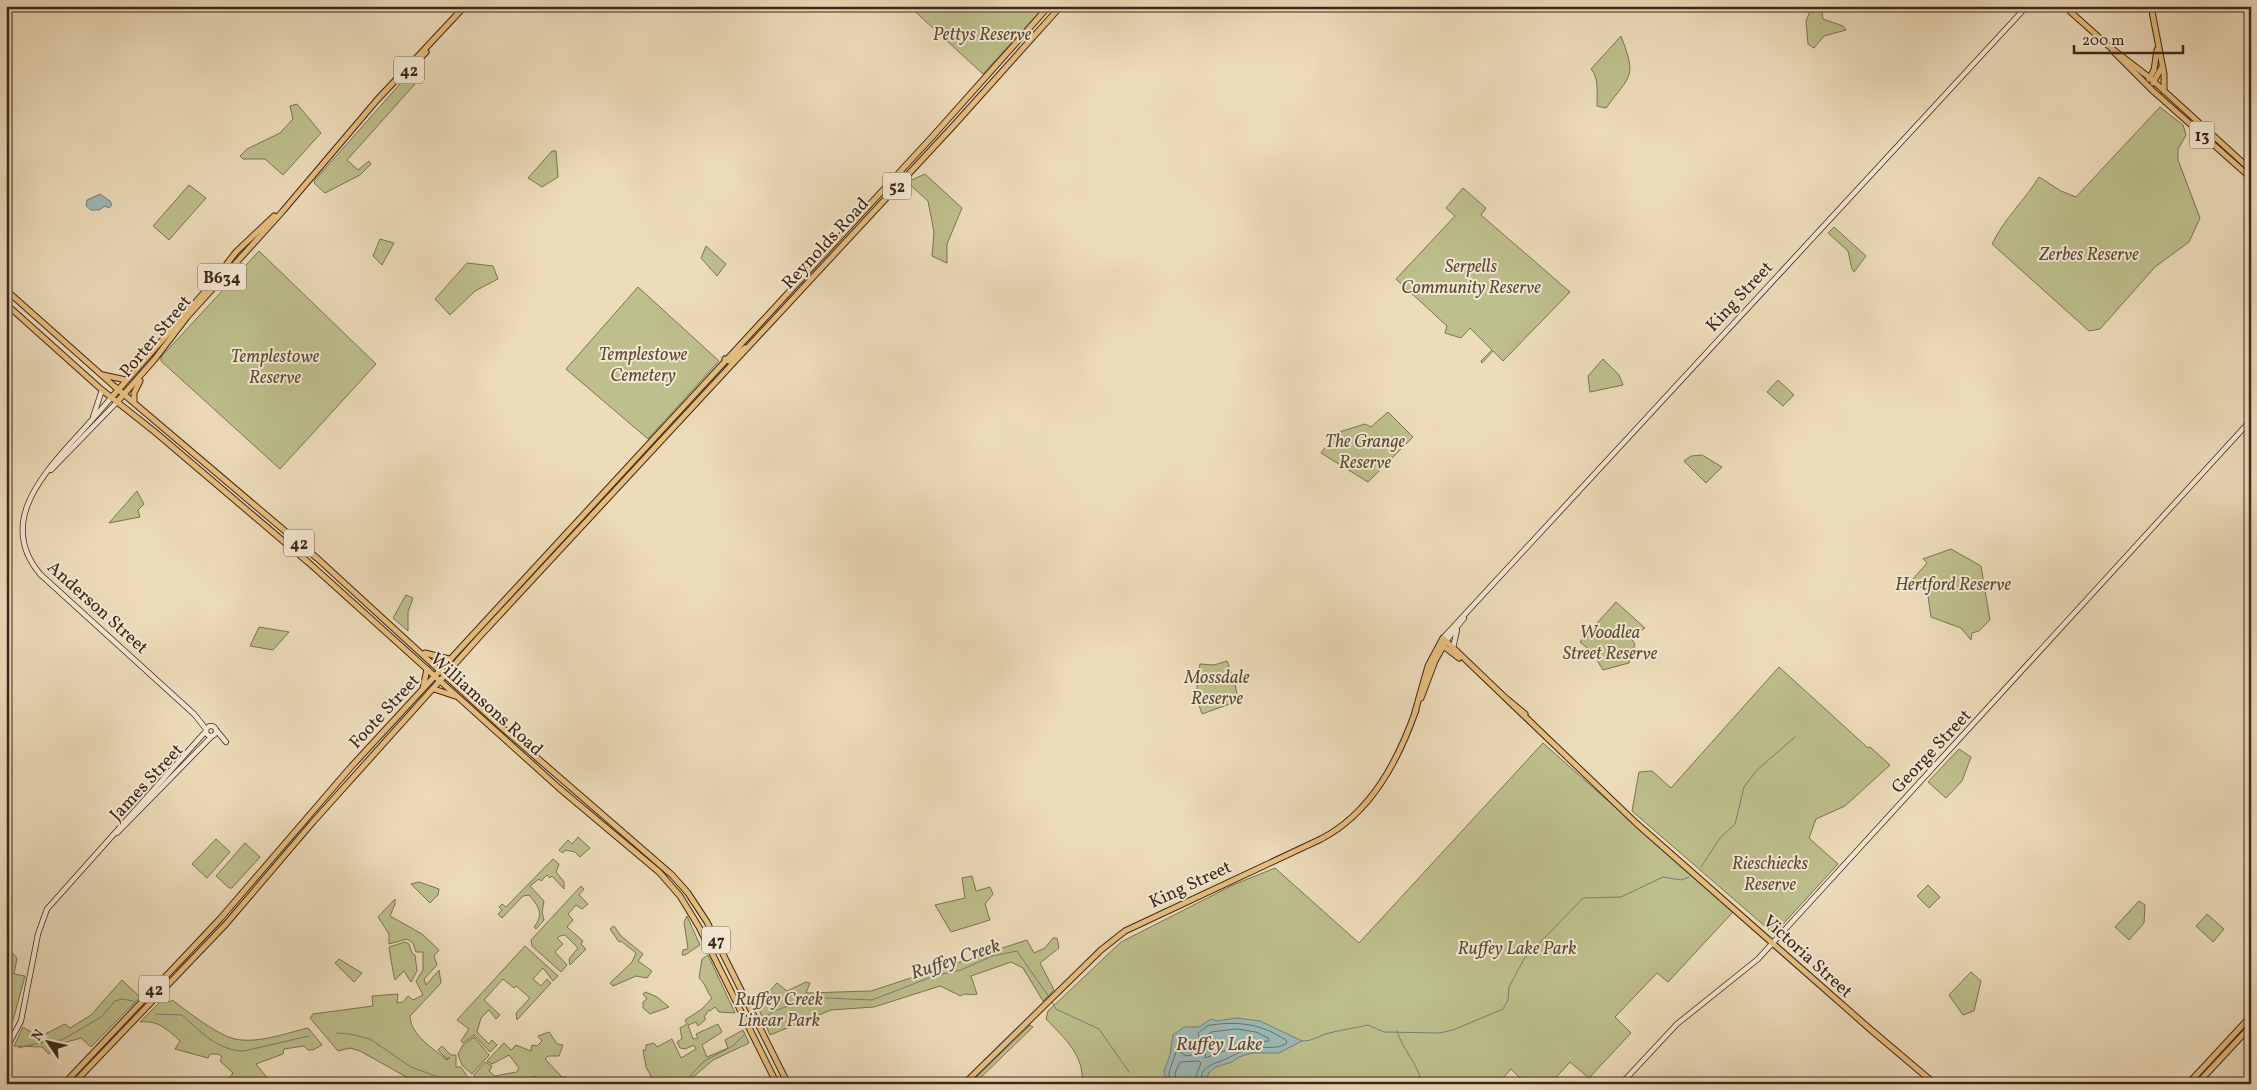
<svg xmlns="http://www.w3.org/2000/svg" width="2257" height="1090" font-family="Vollkorn,serif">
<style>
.green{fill:#bdbf8c;stroke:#7c7254}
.water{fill:#9bbab7;stroke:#757f79}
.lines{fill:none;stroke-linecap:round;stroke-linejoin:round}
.shore{stroke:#6c706a;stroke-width:1}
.stream{stroke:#757f79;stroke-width:1}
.secondary-casing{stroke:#3c261c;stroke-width:6}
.primary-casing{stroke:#3c261c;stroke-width:7}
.secondary{stroke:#f3e8d2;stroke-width:4.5}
.primary{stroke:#e6be7d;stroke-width:5}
.labels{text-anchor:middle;stroke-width:4;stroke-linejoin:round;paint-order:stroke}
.shield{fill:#f3e8d2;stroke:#736053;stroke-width:1}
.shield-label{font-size:16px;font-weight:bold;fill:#3c261c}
.park-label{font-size:18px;font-style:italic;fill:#5c4c38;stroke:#f3e8d2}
.street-label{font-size:18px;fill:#3c261c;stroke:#f3e8d2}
.water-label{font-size:19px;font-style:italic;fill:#544b43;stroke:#f3e8d2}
</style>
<rect width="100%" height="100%" fill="#eddcba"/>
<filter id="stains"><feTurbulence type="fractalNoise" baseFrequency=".004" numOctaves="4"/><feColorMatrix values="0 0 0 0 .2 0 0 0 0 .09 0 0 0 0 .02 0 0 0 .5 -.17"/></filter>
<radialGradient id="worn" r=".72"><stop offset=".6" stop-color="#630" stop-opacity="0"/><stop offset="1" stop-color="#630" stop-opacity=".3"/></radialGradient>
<!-- green -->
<g class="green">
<path d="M909,6H1045L983,74Z"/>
<path d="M1812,6H1821L1823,19L1843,26L1846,30L1824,36L1814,48L1808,44L1806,21Z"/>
<path d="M1621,36C1637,78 1631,74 1606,108L1597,106C1597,95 1599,77 1591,69Z"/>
<path d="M407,76L415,84L347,160L358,170L369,161L371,164L360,175L325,193L315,184L314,181Z"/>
<path d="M297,104L321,133L283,175L265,159H243L240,156L247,149L280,133L293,119L290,106Z"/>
<path d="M2160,107L2183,125L2186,135L2178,149V160L2200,218L2189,242L2155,267L2100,329L2089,331L1992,244C2004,219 2025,200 2039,177L2061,191L2076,197Z"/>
<path d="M552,151H556L558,177L542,187L528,178Z"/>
<path d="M925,174L962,208L947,244V263L932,256L934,232L928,201L907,182Z"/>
<path d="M189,185L206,198L169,240L153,226Z"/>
<path d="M1463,188L1486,208L1481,215L1570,292L1503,361L1493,351L1482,363L1481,361L1492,350L1470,328L1461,338L1445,333L1447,326L1396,279L1455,216L1446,208Z"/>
<path d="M1834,227L1866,256L1854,272L1852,269L1848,251L1828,233Z"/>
<path d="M380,239L394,243L382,265L373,256Z"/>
<path d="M706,246L726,264L717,276L701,258Z"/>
<path d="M259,251L376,364L280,469L161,361V357Z"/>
<path d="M467,263L493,266L498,279L475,291L450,315L435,299Z"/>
<path d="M638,287L719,361L648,439L566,369Z"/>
<path d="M1603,359L1619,375L1623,385L1590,392L1588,376Z"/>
<path d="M1778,380L1794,395L1783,406L1767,392Z"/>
<path d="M1388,412L1413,437L1368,482L1321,453L1336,433L1365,424L1371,427Z"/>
<path d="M1702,455L1722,467L1706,483L1684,461L1691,456Z"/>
<path d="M137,491L144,504L138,510L140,517L109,523Z"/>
<path d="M1951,549L1981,566L1990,620L1979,631L1972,633L1971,640L1961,628L1931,617L1928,596L1913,579L1927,563L1923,559Z"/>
<path d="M406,595L413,598L408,612V631L393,618Z"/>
<path d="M1616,602L1645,628L1632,635V640L1635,644L1629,663L1603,670L1592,652L1580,642Z"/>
<path d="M259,627L289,632L273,650L250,646Z"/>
<path d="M1227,661L1235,683L1238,701L1202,714L1196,696L1200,664L1214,665Z"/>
<path d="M1779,667L1868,748L1870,747L1890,765L1845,806L1816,819L1809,838L1838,864L1774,934L1632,811L1639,772L1652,771L1671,788Z"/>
<path d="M1543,743L1733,912L1668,982L1657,973L1615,1017L1631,1033L1589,1078L1570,1062L1550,1084H1526L1511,1069L1498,1084H1082C1085,1055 1064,1038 1046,1019L1048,1011L1121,942L1233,885L1275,868L1359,943Z"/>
<path d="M1959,749L1971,757L1962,781L1946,798L1928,782Z"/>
<path d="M578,837L590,848L580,857L575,852L565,850L563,853L559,850L568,840L572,844Z"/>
<path d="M216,839L230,852L207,878L192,864Z"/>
<path d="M245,843L260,857L232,888H229L216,876Z"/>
<path d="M553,859L559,864L556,872L564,882V889L552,876L550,878L547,875L541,881L539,879L530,886L544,901L542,912L544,920L536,929L534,927C544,915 539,906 529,895L523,896L502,918L498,914L502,910L499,907L502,904L506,907Z"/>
<path d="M972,876L976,891L990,887L993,894L985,904L990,920L951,932L935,905L965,898L962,878Z"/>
<path d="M419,882L439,889L438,895L430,903L411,884Z"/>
<path d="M1928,885L1940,897L1929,908L1917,896Z"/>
<path d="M581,886L584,889L579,895L588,904L582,909L576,905L568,914L573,920L567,927L583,941L581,944L586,949L570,965L569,959L578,948L565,935L560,936L557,938L563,944L555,952L567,965L561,972L532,946L531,940Z"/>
<path d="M395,899V904L390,916L422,934L439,950L434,956L437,965L424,979L426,985L439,970L441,983L410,1016C411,1036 433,1048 447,1060L450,1057L447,1059L438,1050L442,1046L451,1055H456V1067H461L472,1084H419L360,1051L350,1048L338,1051L310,1018L313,1014L373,1006L372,996L398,994L397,1003L403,1002L408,996L413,1000L423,995L416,981L423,970V952H416L413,943L407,939L389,944V934L378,917Z"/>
<path d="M2139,901L2145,905L2144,923L2129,940L2115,927Z"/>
<path d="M2207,914L2224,929L2213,942L2196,926Z"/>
<path d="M687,916L700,945L685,955H682L683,950L688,949L684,922Z"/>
<path d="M614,926L621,936L643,954L638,961L652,971L647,978L636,976L613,986L610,983L632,962L636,953L621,941L619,942L610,929Z"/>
<path d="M1053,938H1057L1059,948L1040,963L1054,990L1043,1001L1023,968L1011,962L971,976L977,994C971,996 965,992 961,996L940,986L874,1007L831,1010L770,1035L757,1005L777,983L787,991L806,982L810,983L806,993L871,991L1027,940L1034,953L1045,948Z"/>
<path d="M405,942L409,944L412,953L415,955L417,971L411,982L404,971L395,980C394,978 389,949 389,947Z"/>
<path d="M525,946L558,976L553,981L543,968L533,979L541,986L547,979L551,983L517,1020L516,1013L530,998L516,986L514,988L503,979L484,1000L500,1015L496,1019L489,1010L481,1018L477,1032L489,1044L492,1040L497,1045L490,1052L474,1035L463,1043L461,1041L469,1029L457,1020Z"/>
<path d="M10,950L17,958L14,974L25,976L12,1024L6,1023V955Z"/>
<path d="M708,955L735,1013L719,1012L715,1007L710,1011L709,1010L704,1017L706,1019L698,1026L696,1022L688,1025L693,1039L698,1038L696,1034L718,1024L722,1032L702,1045L707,1057L728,1048L725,1040L743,1030L749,1043L713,1060L685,1084H655L646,1067L643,1050H646V1045L654,1043L657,1047L672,1039L681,1058L696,1049L694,1045L685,1049L680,1048L677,1042L682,1039L680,1028L687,1024L685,1020L702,1009L712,998C706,991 706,984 699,978L702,959Z"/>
<path d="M339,959L362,973L354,982L335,963Z"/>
<path d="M1971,972L1981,981L1974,1011L1963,1015L1949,995Z"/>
<path d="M122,980L140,997L91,1047L81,1038L56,1045L49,1054L42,1047L14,1046L23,1027L39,1037L65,1024L70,1028L91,1015Z"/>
<path d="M646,992L657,997L669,1007L650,1014L643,1008V1002L647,999L643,994Z"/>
<path d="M163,999L170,1002L172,1000C187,1011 217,1035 235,1039C258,1044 286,1033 308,1028L322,1045L313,1050H308L304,1046L284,1049L283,1054L256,1064L272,1084H225L233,1073L220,1061L222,1057L218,1054H210L208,1058L175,1049L180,1041C167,1029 158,1020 140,1022Z"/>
<path d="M1030,1025L1033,1027L974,1084H969Z"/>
<path d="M549,1032L557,1044L563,1045L559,1056H548L545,1059L562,1077H566L570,1084H542L535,1076L529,1084H479L474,1075L485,1062L492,1066L489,1071L495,1076L517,1072L519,1068L509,1055L492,1064L487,1061L504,1043L511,1050L516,1045L531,1051L532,1045L537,1046L542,1041L538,1036Z"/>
<path d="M474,1037L489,1055L472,1074L462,1065L458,1054L463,1045Z"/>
</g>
<!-- water -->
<g class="water">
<path d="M100,194L110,201L112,205L109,208L105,206L99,210H91L86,206L87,200Z"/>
<path d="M1237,1018L1260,1021L1302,1041L1279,1053H1252L1239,1057L1232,1062L1216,1067L1209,1072L1207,1078L1210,1084H1167L1164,1071L1170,1055L1173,1035L1184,1027H1199L1211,1019L1216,1021Z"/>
</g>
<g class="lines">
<!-- shore -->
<g class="shore">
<path d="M1237,1029L1256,1032L1268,1038L1269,1041L1249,1042L1205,1058L1207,1035L1212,1032Z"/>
<path d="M1170,1084L1169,1072L1176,1052L1179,1051L1186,1056L1197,1054L1201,1048L1198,1033C1201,1031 1207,1025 1211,1025C1239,1021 1263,1024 1287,1041L1286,1044C1274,1050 1265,1046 1251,1048C1243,1049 1237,1054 1230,1057C1220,1063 1193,1066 1204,1084"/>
<path d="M1177,1084L1175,1073L1180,1062L1199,1061L1201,1063L1196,1076L1197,1084"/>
</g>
<!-- stream -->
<g class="stream">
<path d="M1701,867L1720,838L1735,824L1744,787L1757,770L1795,737"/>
<path d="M1051,1000L1056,1009L1099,1029L1129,1072"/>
<path d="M156,1014L182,1015C200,1031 218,1051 244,1051L309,1036"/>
<path d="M768,1015C777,1008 786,1008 796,1003L797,999L805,997L872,1000L934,976L961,970L992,956L1017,951L1049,997"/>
<path d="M1397,1031C1403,1051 1417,1061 1422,1084"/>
<path d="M337,1033L350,1034L370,1039L411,1067L457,1084"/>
<path d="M1302,1041C1314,1041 1318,1036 1329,1033C1341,1030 1355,1028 1368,1025L1384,1032L1440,1033L1453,1030L1503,1009L1508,1000L1509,987L1524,959L1583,898L1621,897L1663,877L1681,880L1689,877"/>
<path d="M18,1048L48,1041L62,1040L101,1017L115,1001L122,999L133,1001"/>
<path d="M481,1082L490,1081L512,1084"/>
<path d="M546,1084H554"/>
<path d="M683,1084L704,1061L733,1046L744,1035"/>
</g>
<!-- secondary casing -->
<g class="secondary-casing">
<g id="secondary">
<path d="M111,398C98,413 84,429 70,444C37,481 0,526 40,574L194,714L206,729"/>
<path d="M93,417L102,390"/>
<path d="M51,470L117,402"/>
<path d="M1443,638L2027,6"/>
<path d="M1446,641L1464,618"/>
<path d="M1453,648L1457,630"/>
<circle cx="211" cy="731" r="5"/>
<path d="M217,731L226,742"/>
<path d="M117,833L212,736"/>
<path d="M6,1049L21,1021L38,934L47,909L206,731"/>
<path d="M1621,1084L1677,1024L1758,959L2251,420"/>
</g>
</g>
<!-- primary casing -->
<g class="primary-casing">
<g id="primary">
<path d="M2064,6L2111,48L2150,78L2251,170"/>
<path d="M2151,6L2164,74V91"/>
<path d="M2113,51L2153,91L2251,178"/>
<path d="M411,68L426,52"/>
<path d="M2149,79L2154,70L2157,50"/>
<path d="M2153,83L2162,67"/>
<path d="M6,290L114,386L318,559L498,724L672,875L688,893L707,922L788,1084"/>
<path d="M6,304L102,390L155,432L309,563L559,788L659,872L680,896L699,927L777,1084"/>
<path d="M725,359L729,361L745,348"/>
<path d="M103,375L126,380"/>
<path d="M111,398L209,287L236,252L274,216"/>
<path d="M117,402L154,360L187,317L282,212L377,100L465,6"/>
<path d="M134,402V393L140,381"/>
<path d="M1442,645L1459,658"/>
<path d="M425,653L449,659"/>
<path d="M423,688L427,669"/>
<path d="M434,689L455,696"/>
<path d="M1421,698L1435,661L1446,641"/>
<path d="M1508,700L1525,714"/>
<path d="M1415,712L1428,666L1443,638L1636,823L1870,1029L1935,1084"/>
<path d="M64,1084L220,919L350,768L932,137L1049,6"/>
<path d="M73,1084L226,924L313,822L481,635L955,124L1061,6"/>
<path d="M964,1084L1101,950L1125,931L1321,839C1371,813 1398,761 1416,710"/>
<path d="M2188,1084L2251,1016"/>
<path d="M2197,1084L2251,1026"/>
</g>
</g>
<!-- secondary -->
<use href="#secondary" class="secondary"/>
<!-- primary -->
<use href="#primary" class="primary"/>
</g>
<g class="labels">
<!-- shield labels -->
<g class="shield">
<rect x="394" y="56.5" width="30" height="27" rx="4"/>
<rect x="2189.5" y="121.5" width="25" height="27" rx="4"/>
<rect x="883" y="172.5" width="28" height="27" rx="4"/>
<rect x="198" y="263.5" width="48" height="27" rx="4"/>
<rect x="284" y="529.5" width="30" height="27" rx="4"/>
<rect x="702" y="926.5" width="28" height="27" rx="4"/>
<rect x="139" y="975.5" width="30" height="27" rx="4"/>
</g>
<g class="shield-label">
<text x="409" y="76">42</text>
<text x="2202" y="141">13</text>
<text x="897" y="192">52</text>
<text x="222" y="283">B634</text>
<text x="299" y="549">42</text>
<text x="716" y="946">47</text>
<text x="154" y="995">42</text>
</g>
<!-- park labels -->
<g class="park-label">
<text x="982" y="40">Pettys Reserve</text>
<text x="2089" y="260">Zerbes Reserve</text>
<text x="1471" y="272">Serpells<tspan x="1471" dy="21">Community Reserve</tspan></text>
<text x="643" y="360">Templestowe<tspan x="643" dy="21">Cemetery</tspan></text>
<text x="275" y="362">Templestowe<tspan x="275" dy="21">Reserve</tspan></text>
<text x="1365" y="447">The Grange<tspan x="1365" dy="21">Reserve</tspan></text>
<text x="1953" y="590">Hertford Reserve</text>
<text x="1610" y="638">Woodlea<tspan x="1610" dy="21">Street Reserve</tspan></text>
<text x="1217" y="683">Mossdale<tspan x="1217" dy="21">Reserve</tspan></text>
<text x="1770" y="869">Rieschiecks<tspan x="1770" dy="21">Reserve</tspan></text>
<text x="1517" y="954">Ruffey Lake Park</text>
<text x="779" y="1005">Ruffey Creek<tspan x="779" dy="21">Linear Park</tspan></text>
</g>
<!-- street labels -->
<g class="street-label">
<text transform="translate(825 243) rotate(-47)" y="6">Reynolds Road</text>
<text transform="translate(1739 296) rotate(-47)" y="6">King Street</text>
<text transform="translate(155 336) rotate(-50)" y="6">Porter Street</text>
<text transform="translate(98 607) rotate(42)" y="6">Anderson Street</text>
<text transform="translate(487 704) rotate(42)" y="6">Williamsons Road</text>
<text transform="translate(384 711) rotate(-47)" y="6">Foote Street</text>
<text transform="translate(1931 751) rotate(-47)" y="6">George Street</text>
<text transform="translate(146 782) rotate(-47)" y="6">James Street</text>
<text transform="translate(1190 884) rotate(-25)" y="6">King Street</text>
<text transform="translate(1808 956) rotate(42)" y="6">Victoria Street</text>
</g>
<!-- water labels -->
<g class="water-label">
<text transform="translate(955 958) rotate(-18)" y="7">Ruffey Creek</text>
<text x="1219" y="1050">Ruffey Lake</text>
</g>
</g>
<!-- margin -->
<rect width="2257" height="1090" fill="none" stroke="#eddcba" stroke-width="25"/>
<rect x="8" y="8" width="2242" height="1075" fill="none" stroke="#3c261c" stroke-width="2.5"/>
<rect x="12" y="12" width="2232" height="1065" fill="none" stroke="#3c261c"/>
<!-- north arrow -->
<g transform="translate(48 1042) rotate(304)" stroke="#f3e8d2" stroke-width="4" paint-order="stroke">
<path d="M0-4L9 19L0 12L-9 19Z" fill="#3c261c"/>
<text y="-8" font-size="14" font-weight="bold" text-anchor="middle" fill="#3c261c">N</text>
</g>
<!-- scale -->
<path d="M2074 45v8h109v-8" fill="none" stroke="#3c261c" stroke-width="2.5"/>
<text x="2082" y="45" font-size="15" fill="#3c261c" stroke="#f3e8d2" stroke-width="4" paint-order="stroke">200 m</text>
<rect width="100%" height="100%" filter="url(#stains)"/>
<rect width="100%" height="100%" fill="url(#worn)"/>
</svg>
